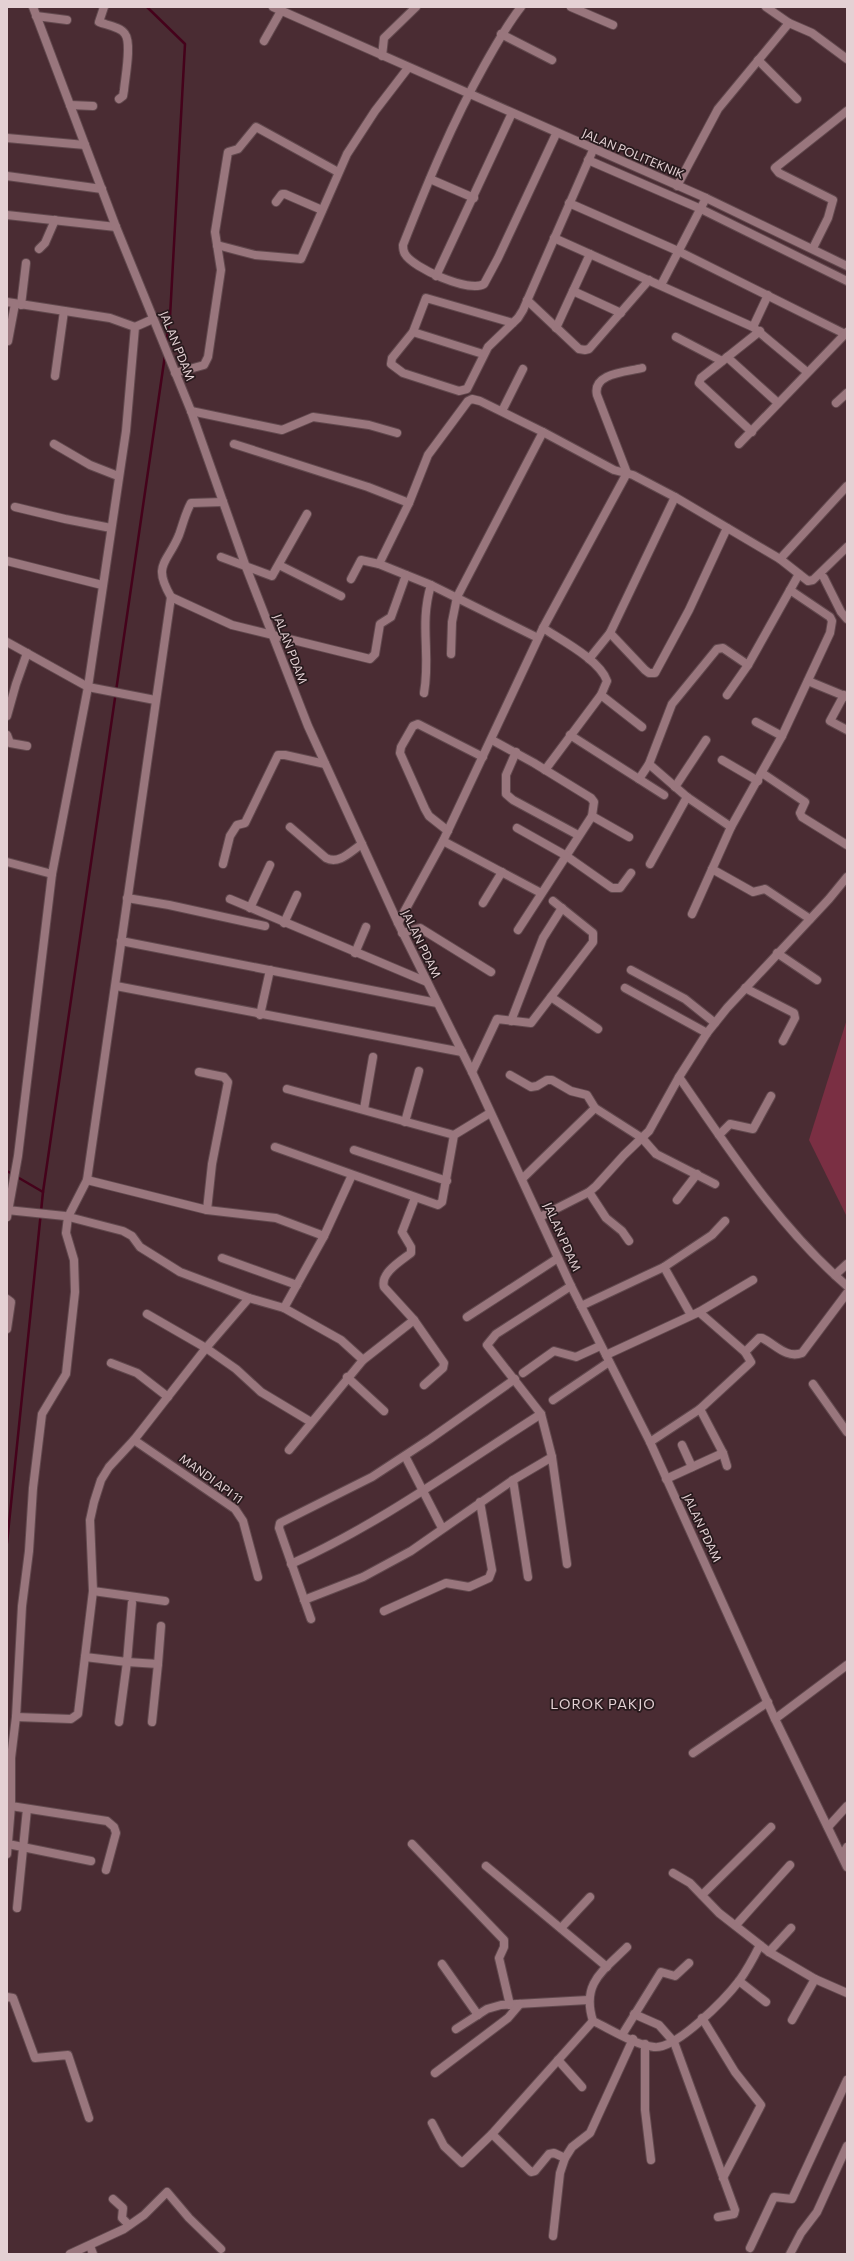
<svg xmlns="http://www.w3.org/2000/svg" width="854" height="2261" font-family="Commissioner,sans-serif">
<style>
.green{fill:#7a2f43}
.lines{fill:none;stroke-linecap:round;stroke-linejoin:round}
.stream{stroke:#45021b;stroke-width:2.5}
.minor-casing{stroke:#62494e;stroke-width:10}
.tertiary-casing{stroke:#62494e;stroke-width:10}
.minor{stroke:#99767d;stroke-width:8}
.tertiary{stroke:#99767d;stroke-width:8}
.labels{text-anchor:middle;stroke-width:3.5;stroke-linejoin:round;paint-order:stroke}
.street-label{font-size:12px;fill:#e4d1d4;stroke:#27191c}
.quarter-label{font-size:14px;letter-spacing:1px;fill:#e4d1d4;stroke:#27191c}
</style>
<rect width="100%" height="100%" fill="#4a2c33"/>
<!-- green -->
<path class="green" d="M847,1019V1217L809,1140Z"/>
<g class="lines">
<!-- stream -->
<g class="stream">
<path d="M147,7L185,44L170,317L166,344"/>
<path d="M7,1171L43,1192"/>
<path d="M7,1543L43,1192L165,355"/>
</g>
<!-- minor casing -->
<g class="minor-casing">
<g id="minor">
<path d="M104,7L99,22C106,25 121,27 125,34C132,43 125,78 124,90L123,96L119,99"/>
<path d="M521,7C506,26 496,45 484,66C452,123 427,184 403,245C403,248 403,251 405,254C413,268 469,293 484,284L498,258L556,134"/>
<path d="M571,7L613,25"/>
<path d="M766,7L789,23L812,33L847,59"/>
<path d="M36,16L67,20"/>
<path d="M501,34L552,60"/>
<path d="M264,41L281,11"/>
<path d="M382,56L384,38L416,7"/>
<path d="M758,60L797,99"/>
<path d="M70,105L93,106"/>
<path d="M7,138L85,145"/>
<path d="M588,160L701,209L847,281"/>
<path d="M7,176L102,189"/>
<path d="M430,179L474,198"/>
<path d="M677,186L718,109L789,23"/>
<path d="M276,202L282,194H285L322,210"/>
<path d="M569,203L678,251L845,334"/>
<path d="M7,215L116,227"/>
<path d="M554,238L753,327L807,372"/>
<path d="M217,245L255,255L301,259L347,154L375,111L408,68"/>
<path d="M813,248L828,218L833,200L779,173L775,168L847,111"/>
<path d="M39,249L45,243L55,220"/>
<path d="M436,276L512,113"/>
<path d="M661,285L706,198"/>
<path d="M573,291L621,313"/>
<path d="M527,300L579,349L585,350L589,349L649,280"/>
<path d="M7,302L110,318L135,327"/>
<path d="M21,305L26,263"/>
<path d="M513,323L426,298L413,332L392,358L391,364L403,373L459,391L467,389L488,347L518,318L523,310L593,150"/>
<path d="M753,327L768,295"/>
<path d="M556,328L590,254"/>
<path d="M413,332L483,354"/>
<path d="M676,337L722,361"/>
<path d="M8,341L15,304"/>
<path d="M727,357L778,403"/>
<path d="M175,373L204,365L208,357L221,270L215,232L228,152L238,149L256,127L338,172"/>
<path d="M55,376L64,311"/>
<path d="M836,403L847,393"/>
<path d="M191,411L282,430L313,417L369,425L397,433"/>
<path d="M502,411L523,369"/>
<path d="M752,432L699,383L701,378L760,331"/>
<path d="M54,444L90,465L118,476"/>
<path d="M234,444L368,487L409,503"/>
<path d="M739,444L847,332"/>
<path d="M15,507L65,519L111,528"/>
<path d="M221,557L272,576L307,514"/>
<path d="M780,559L847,486"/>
<path d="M7,561L102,585"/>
<path d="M279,565L341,596"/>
<path d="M824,578L841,612L847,619"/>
<path d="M351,579L361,560L379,564"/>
<path d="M171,597C152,564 167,564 179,535C183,524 185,514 191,503L223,502"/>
<path d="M543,628C561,640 600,660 607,681L601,695L545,770"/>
<path d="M610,633L645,670L649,673H655L689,610L727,528"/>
<path d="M538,638L431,585L379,564L409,503L428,455L468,401L472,399L480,401L543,432"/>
<path d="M7,642L88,687L155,700"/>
<path d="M451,654L452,622L457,597L543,432L614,470L633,475L675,497L780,559L808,581L813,580L847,547"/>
<path d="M589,659L610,633L675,497"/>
<path d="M808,681L847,697"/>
<path d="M424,693C431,654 419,625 431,585"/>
<path d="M601,695L642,727"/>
<path d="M727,695L748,665L799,574"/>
<path d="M844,695L830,721L847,730"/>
<path d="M7,716L16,684L27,653"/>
<path d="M756,722L782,736"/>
<path d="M7,735L10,743L27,746"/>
<path d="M570,735L664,795"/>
<path d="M492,740L534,763L591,798L594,802L592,816L518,930"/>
<path d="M516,752L506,775V794L513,800L578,835"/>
<path d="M722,760L758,781"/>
<path d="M649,764L687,797L731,827"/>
<path d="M762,773L805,802L800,813L802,817L847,845"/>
<path d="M639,779L649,764L672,704L717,649L723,648L748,665"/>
<path d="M675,787L706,740"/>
<path d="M592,816L629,837"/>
<path d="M290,827L326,858C339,865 351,851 362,844"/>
<path d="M517,828L565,855L612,888H620L631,873"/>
<path d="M448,831L429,816L425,809L400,753L401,747L413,726L418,724L483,757"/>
<path d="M443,841L541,893"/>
<path d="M7,862L52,874"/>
<path d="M223,864L230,836L237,825L245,823L278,755H285L325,764"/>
<path d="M650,864L687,797"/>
<path d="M712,869L753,892L765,889L810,919"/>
<path d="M127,898L169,905L265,926"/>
<path d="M230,899L427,982"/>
<path d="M483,903L502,872"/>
<path d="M250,908L270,865"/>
<path d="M692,914L731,827L782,736L830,633L832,621L830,617L790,590"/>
<path d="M284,923L297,895"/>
<path d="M398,923L443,841L543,628L627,473L597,395C592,373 627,372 642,368"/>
<path d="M402,933L420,928L491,972"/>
<path d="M121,941L437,1003"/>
<path d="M355,953L366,927"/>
<path d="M777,953L817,980"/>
<path d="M631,970L685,999L715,1023"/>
<path d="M116,986L462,1052"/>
<path d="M625,988L707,1033"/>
<path d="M745,988L794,1013L795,1018L783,1041"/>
<path d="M551,997L598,1029"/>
<path d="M260,1015L270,970"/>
<path d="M511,1021L543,938L562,908"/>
<path d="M199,1072L224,1077L228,1082L212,1164L207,1210"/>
<path d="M472,1072L497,1019L531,1023L593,942V933L553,901"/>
<path d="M510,1075L531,1087L537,1086L547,1080H552L571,1091L587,1095L595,1108L642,1138L656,1154L715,1184"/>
<path d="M679,1077C730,1151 779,1227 847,1286"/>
<path d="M287,1089L454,1135"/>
<path d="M364,1109L373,1057"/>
<path d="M405,1122L419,1071"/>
<path d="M719,1135L730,1124L753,1129L771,1096"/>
<path d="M275,1147L438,1205L442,1202L454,1135L490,1113"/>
<path d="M354,1150L447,1181"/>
<path d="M522,1179L595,1108"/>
<path d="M87,1180L207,1210L276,1218L324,1236"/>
<path d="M589,1192L606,1218L622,1231L629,1241"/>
<path d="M415,1198L402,1232L411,1247V1253C401,1261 380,1273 384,1287L414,1320L444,1363L443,1368L424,1385"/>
<path d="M677,1200L697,1174"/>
<path d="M7,1210L65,1216L123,1231L132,1236L140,1247L180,1272L249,1298"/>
<path d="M7,1217L18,1156L52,874L88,687L126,431L135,327L153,319"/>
<path d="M540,1217L589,1192L596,1186L624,1155L649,1131L679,1077L707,1033L727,1008L829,899L847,877"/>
<path d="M222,1258L297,1285"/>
<path d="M664,1267L691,1315"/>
<path d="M835,1275L847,1264"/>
<path d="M7,1299L11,1302L7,1329"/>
<path d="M581,1306L664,1267L712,1235L725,1221"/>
<path d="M284,1308L341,1340L363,1360"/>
<path d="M147,1314L206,1348L236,1369L261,1392L311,1422"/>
<path d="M467,1317L558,1258"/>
<path d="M745,1352L759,1338H762C775,1344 786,1359 802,1353L847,1293"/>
<path d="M606,1355L699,1312L753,1280"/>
<path d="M111,1363L137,1373L168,1397"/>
<path d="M523,1373L554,1351L576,1357L600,1346"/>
<path d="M347,1377L384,1411"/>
<path d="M813,1384L847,1432"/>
<path d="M553,1400L609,1362"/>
<path d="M700,1409L723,1453L727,1466"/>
<path d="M134,1440L235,1509L243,1521L258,1577"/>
<path d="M650,1442L700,1409L751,1362L745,1352L699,1312"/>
<path d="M682,1445L692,1467"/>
<path d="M289,1450L363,1360L414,1320"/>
<path d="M405,1456L442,1528"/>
<path d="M552,1457L567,1564"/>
<path d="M666,1479L723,1453"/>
<path d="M513,1480L528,1577"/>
<path d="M291,1564C380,1524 459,1466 541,1414"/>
<path d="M93,1591L165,1601"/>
<path d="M304,1600L363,1577L411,1551L513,1480L552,1457L541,1414L487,1345L496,1334L571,1286"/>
<path d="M384,1611L446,1583L469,1587L489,1578L492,1570L480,1502"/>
<path d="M311,1619L279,1528L280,1523L372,1477L430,1439L515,1379"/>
<path d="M85,1657L127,1662L132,1603"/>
<path d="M16,1717L71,1719L78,1714L93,1591L90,1520L94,1502L101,1480L109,1467L134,1440L206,1348L249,1298L284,1308L324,1236L352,1175"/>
<path d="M775,1719L847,1665"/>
<path d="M119,1722L127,1662L158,1664L161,1626"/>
<path d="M152,1722L158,1664"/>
<path d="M693,1753L768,1702"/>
<path d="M11,1806L107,1821L114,1827L116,1833L106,1870"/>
<path d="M828,1827L847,1806"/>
<path d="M8,1844L91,1861"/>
<path d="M412,1844L504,1940V1947L499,1958L510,2005"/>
<path d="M7,1854L11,1806V1758L16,1717L22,1606L29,1551L33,1488L42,1414L66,1374L75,1292L74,1260L66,1233L68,1217L87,1180L171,597L232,625L370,659L375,654L380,624L391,617L406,575"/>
<path d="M842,1855L847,1847"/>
<path d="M486,1866L607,1967"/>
<path d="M673,1873L690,1883L719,1913L769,1952L815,1979L847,1993"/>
<path d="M702,1895L771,1827"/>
<path d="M17,1908L27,1809"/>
<path d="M736,1925L790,1865"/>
<path d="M561,1928L590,1897"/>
<path d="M627,1947C603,1971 581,1983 593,2021C610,2029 635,2045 654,2047C676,2050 726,1998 739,1981C747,1970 754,1957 760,1945"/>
<path d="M769,1952L791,1928"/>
<path d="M442,1964L478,2015"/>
<path d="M739,1981L766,2002"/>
<path d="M7,1997L13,1998L35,2058L68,2055L89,2118"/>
<path d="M634,2014L659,2025L674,2042L735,2210L734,2214L718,2217"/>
<path d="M702,2018L735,2072L761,2105L723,2178"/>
<path d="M792,2020L815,1979"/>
<path d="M456,2029L487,2009L501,2005L588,2000"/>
<path d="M622,2035L661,1972L675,1976L689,1963"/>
<path d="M645,2044V2110L651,2160"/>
<path d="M558,2060L582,2087"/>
<path d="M435,2073L508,2018L520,2004"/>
<path d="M432,2123L444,2146L462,2163L492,2134L593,2021"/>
<path d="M492,2134L531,2172L535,2171L549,2154L554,2153L565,2158"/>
<path d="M113,2199L123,2208L122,2218L129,2225"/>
<path d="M553,2236L560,2173L565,2158L572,2147L590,2133L633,2039"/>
<path d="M90,2246L93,2254"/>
<path d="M750,2248L774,2197L792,2199L847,2080"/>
<path d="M70,2254L124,2229L144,2215L167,2192L189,2218L221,2249"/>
<path d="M790,2254L801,2233L817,2212L847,2146"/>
</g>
</g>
<!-- tertiary casing -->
<g class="tertiary-casing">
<g id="tertiary">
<path d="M33,7L116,227L191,411L246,567L308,726L398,923L472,1072L571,1286L650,1442L775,1719L847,1867"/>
<path d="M273,7L706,198L847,266"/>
</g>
</g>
<!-- minor -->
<use href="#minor" class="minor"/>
<!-- tertiary -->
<use href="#tertiary" class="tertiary"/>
</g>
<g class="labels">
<!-- street labels -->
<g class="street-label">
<text transform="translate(633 154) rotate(23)" y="4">JALAN POLITEKNIK</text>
<text transform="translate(177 346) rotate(68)" y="4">JALAN PDAM</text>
<text transform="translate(290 649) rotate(69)" y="4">JALAN PDAM</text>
<text transform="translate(421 944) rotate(64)" y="4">JALAN PDAM</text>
<text transform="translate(562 1237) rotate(66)" y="4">JALAN PDAM</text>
<text transform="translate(211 1479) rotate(36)" y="4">MANDI API 11</text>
<text transform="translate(702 1528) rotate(65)" y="4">JALAN PDAM</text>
</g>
<!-- quarter labels -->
<g class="quarter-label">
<text x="603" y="1709">LOROK PAKJO</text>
</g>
</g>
<!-- border -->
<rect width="854" height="2261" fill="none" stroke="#e4d1d4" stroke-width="16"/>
</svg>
